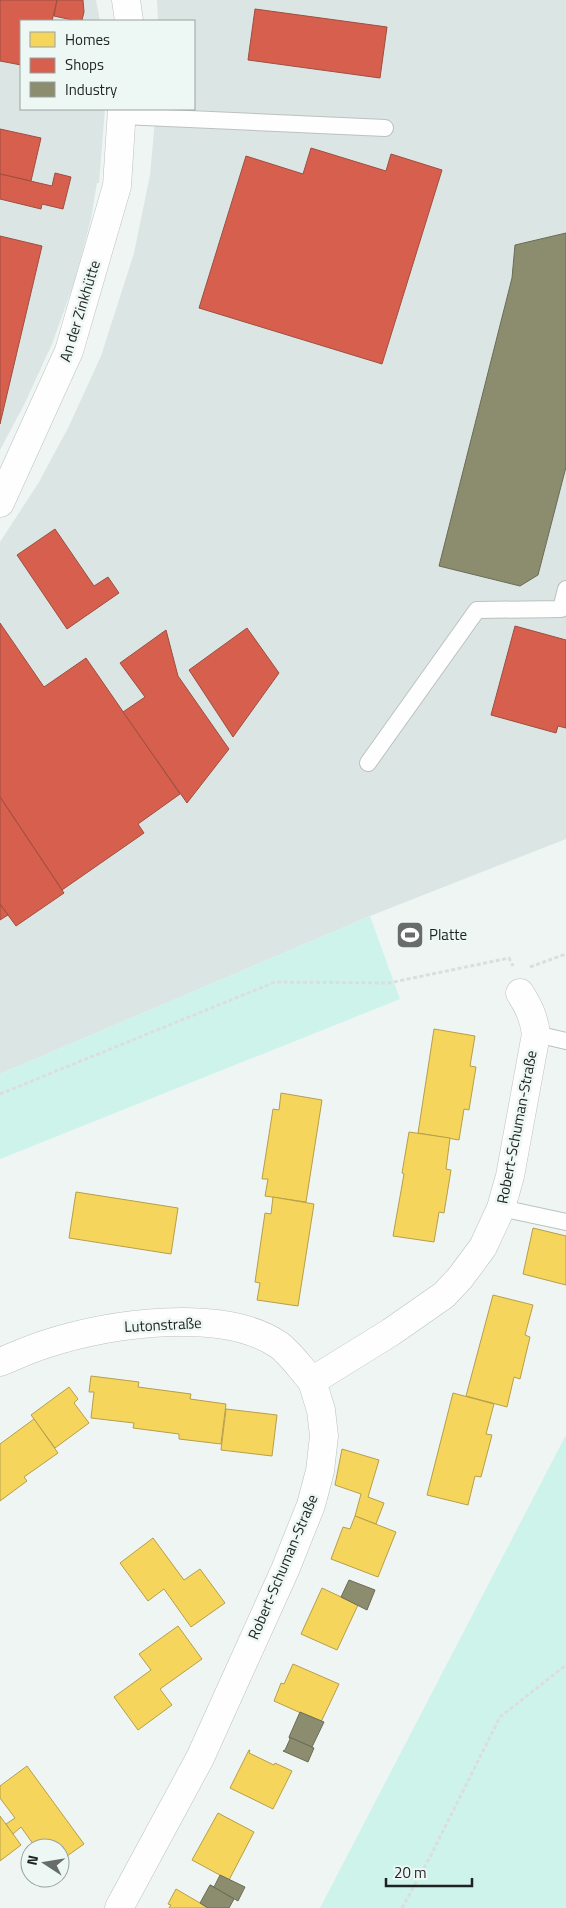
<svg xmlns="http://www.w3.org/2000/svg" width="566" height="1908" font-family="'Titillium Web',sans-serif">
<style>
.built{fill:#dbe6e4}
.green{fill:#cef3ea}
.homes{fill:#f6d55c;stroke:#b69f4a}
.shops{fill:#d6604d;stroke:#9f4d40}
.industry{fill:#8c8c6e;stroke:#6b6c57}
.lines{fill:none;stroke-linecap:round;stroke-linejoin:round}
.service-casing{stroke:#bcc1bf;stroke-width:18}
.minor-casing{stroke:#bcc1bf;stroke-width:29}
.path{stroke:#dcdede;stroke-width:3;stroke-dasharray:4 2.5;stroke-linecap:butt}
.service{stroke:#fdfefd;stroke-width:16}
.minor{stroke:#fdfefd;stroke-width:28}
.labels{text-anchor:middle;stroke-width:5;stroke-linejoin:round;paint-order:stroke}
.street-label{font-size:15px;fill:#1f2221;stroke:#edf7f4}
.poi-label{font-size:15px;fill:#1f2221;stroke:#edf7f4;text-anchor:start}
</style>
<rect width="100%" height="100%" fill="#eff5f3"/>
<!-- built -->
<g class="built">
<path d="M0,0H96L100,21H21V109H105L99,183H97L91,219L74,283L52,344L25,403L0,450Z"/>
<path d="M157,0H566V839L370,916L0,1074V542L39,482L69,426L101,356L134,253L150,175L156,109H194V21H158Z"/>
</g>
<!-- green -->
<g class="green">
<path d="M370,916L400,999L0,1159V1074Z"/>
<path d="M566,1435V1908H320Z"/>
</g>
<!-- homes -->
<g class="homes">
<path d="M434,1029L475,1036L470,1066L476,1067L469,1110L464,1109L459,1140L418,1133Z"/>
<path d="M281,1093L322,1100L306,1202L265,1196L268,1179H262L273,1109L279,1110Z"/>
<path d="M409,1132L450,1138L446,1169L451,1170L444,1213L439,1212L434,1242L393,1236L404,1174L402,1173Z"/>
<path d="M76,1192L178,1208L171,1254L69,1238Z"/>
<path d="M273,1197L314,1204L298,1306L257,1300L260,1283L255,1282L265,1213L271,1214Z"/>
<path d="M533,1228L566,1236V1285L523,1274Z"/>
<path d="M493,1295L533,1305L525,1335L530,1337L520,1379L514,1377L507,1407L466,1396Z"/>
<path d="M91,1376L139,1382L138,1387L191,1394L190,1399L226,1404L221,1444L179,1439V1434L133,1428L134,1423L91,1418L94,1392H89Z"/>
<path d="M69,1387L78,1399L74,1403L89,1423L55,1448L31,1415Z"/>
<path d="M453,1393L494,1404L486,1434L492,1435L481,1477L475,1476L468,1505L427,1495Z"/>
<path d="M226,1409L277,1415L272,1456L221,1450Z"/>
<path d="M34,1419L58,1453L24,1477L27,1481L0,1501V1444Z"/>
<path d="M342,1449L379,1460L368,1497L384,1503L376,1524L355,1516L361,1494L335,1485Z"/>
<path d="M355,1516L396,1532L378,1577L331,1559L343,1527L350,1529Z"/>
<path d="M153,1538L184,1580L200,1569L225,1603L191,1627L164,1589L148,1601L120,1563Z"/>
<path d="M322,1588L358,1605L337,1650L301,1634Z"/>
<path d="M178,1626L202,1659L160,1689L172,1705L138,1730L114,1697L151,1670L139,1654Z"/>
<path d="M293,1664L339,1684L321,1722L274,1701L281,1683L284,1684Z"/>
<path d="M249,1750H250L249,1753L274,1765L275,1763L292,1771L273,1809L230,1788Z"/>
<path d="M27,1766L84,1844L60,1861V1848H36L21,1827L13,1834L6,1824L15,1818L0,1798V1786Z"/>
<path d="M218,1813L254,1832L229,1880L192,1860Z"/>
<path d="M0,1816L21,1845L0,1861Z"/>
<path d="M176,1889L200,1903L208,1908H169L171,1905L168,1904Z"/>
</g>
<!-- shops -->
<g class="shops">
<path d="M0,0H57L52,21H21V65L0,61Z"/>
<path d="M57,0H83L84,12L82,20L85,21H77L54,16Z"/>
<path d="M255,9L387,27L380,78L248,60Z"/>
<path d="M0,129L41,138L31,181L0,174Z"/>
<path d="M311,148L386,171L391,154L442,170L382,364L199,308L246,156L303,174Z"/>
<path d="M55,173L71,177L63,209L42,204L41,209L0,199V174L52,186Z"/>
<path d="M0,236L42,246L0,424Z"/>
<path d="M55,529L94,586L108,577L119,593L67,629L17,555Z"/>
<path d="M0,623L44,687L86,658L180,794L138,824L144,833L62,890L0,797Z"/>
<path d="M515,626L566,640V728L558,726L556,733L491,715Z"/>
<path d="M247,628L279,673L233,737L189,670Z"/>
<path d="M166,630L178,676L229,749L187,803L123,712L145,697L120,663Z"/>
<path d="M0,797L64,893L16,926L0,904Z"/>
<path d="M0,904L8,915L0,920Z"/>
</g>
<!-- industry -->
<g class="industry">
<path d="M566,233V467L538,575L520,586L439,566L512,278L515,245Z"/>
<path d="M349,1580L375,1590L367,1610L341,1597Z"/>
<path d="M300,1712L324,1722L312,1747L289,1737Z"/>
<path d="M289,1737L314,1748L308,1762L283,1751L285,1750L290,1739Z"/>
<path d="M220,1875L245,1887L238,1901L210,1885L214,1887Z"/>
<path d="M210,1885L234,1899L229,1908H208L200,1903Z"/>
</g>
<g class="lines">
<!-- service casing -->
<g class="service-casing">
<g id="service">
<path d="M122,116L385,128"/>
<path d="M368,763L477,610L561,609L566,589"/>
<path d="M536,1034L566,1041"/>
<path d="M501,1208L566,1222"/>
</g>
</g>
<!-- minor casing -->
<g class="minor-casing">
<g id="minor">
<path d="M126,0L129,21"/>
<path d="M0,503L69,351L117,186L122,109"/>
<path d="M0,1362C15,1356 30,1349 46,1344C108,1324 222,1306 279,1345C292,1355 301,1369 312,1381"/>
<path d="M119,1908L200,1758L285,1570L311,1505L320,1471L324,1436L321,1410L312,1381L391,1332L444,1295L460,1278L483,1247L501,1208L510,1176L536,1034C534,1018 529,1007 520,993"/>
</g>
</g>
<!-- path -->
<g class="path">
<path d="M530,967L566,954"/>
<path d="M0,1094L275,982L389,983L509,958L513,966"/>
<path d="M402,1908L430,1857L500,1717L566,1665"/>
</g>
<!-- service -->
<use href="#service" class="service"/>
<!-- minor -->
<use href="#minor" class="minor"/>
</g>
<!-- icons -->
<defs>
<g id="stadium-square" transform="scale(1.4375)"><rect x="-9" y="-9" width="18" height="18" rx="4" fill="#686c6a" stroke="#edf7f4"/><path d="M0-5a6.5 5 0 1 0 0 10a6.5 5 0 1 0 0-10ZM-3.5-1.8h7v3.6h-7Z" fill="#fff"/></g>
</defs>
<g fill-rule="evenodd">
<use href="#stadium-square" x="410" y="935"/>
</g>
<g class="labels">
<!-- street labels -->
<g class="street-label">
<text transform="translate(80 311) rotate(-73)" y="5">An der Zinkhütte</text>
<text transform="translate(517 1127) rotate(-79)" y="5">Robert-Schuman-Straße</text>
<text transform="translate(163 1325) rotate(-3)" y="5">Lutonstraße</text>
<text transform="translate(283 1567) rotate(-67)" y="5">Robert-Schuman-Straße</text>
</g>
<!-- poi labels -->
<g class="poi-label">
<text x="429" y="940">Platte</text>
</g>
</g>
<!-- legend -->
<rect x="20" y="20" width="175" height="90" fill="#edf7f4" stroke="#9ba2a0"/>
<rect x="30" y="32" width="25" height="15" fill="#f6d55c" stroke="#9ba2a0"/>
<text x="65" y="45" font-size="15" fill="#1f2221">Homes</text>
<rect x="30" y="58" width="25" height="15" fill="#d6604d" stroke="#9ba2a0"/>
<text x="65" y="70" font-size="15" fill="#1f2221">Shops</text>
<rect x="30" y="82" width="25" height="15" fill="#8c8c6e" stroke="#9ba2a0"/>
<text x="65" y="95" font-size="15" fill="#1f2221">Industry</text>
<!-- north arrow -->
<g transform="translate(45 1863) rotate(282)"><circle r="24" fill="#edf7f4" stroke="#9ba2a0"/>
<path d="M0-4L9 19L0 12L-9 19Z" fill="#686c6a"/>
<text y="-8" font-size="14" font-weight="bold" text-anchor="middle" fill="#1f2221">N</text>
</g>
<!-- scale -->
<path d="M386 1878v8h86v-8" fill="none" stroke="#1f2221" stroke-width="2.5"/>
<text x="394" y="1878" font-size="15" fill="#1f2221" stroke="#edf7f4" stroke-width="4" paint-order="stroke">20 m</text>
</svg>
